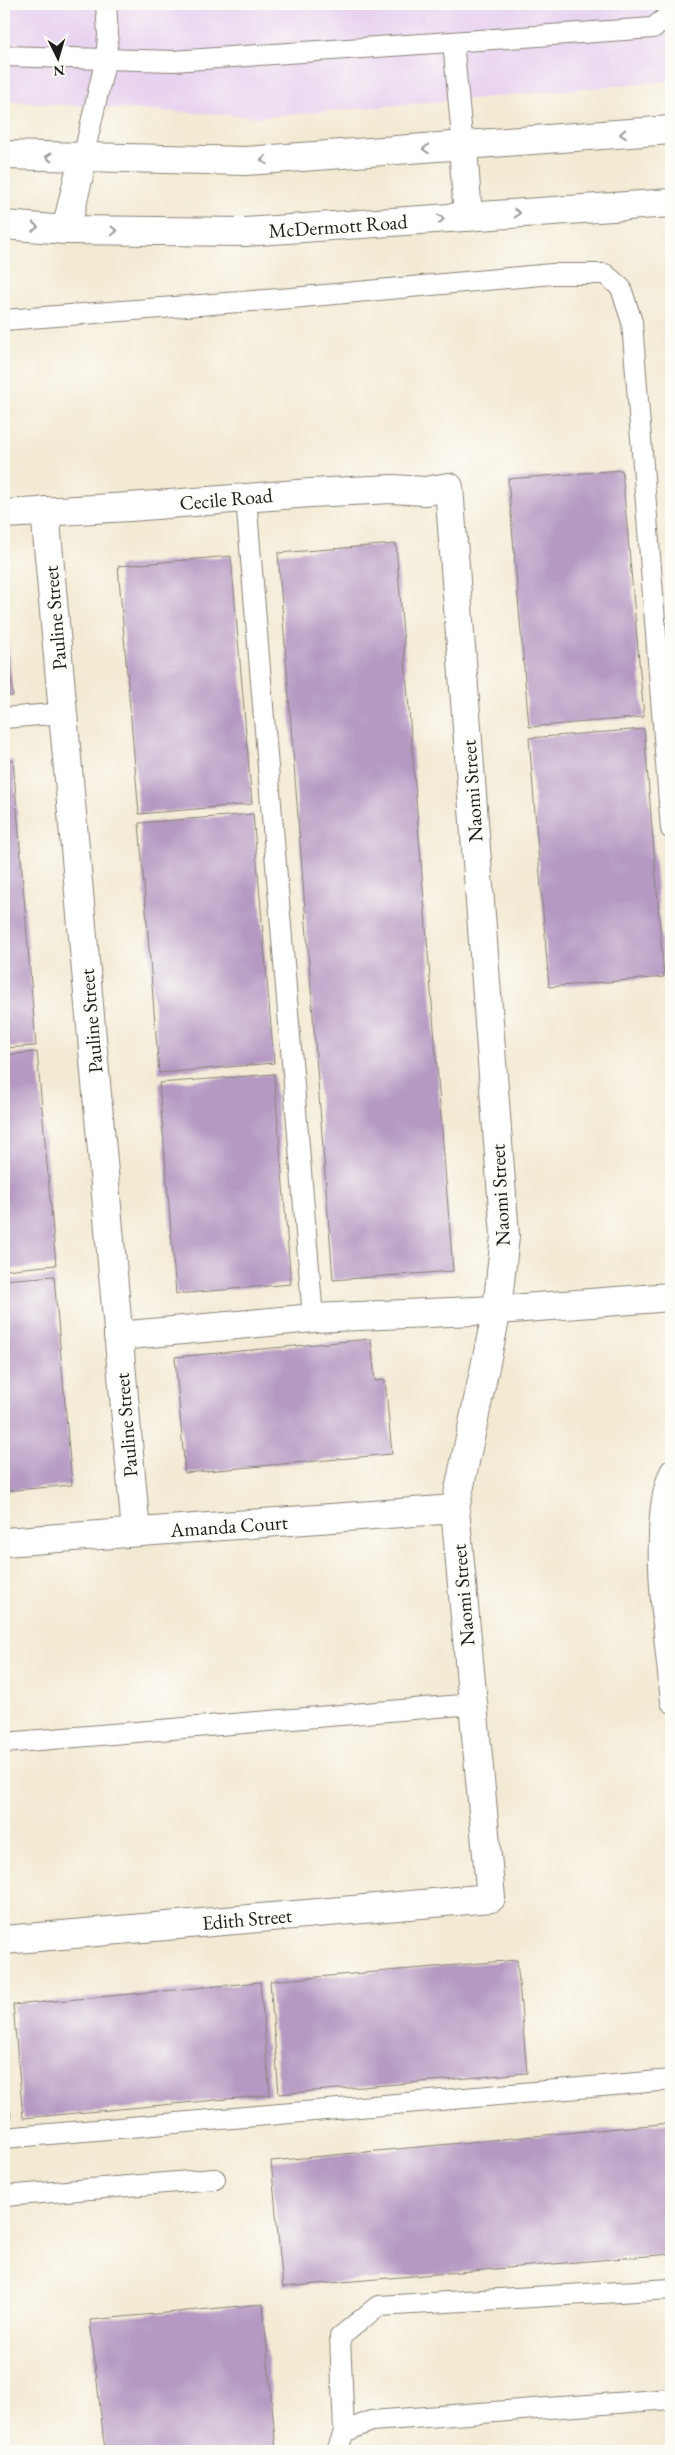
<svg xmlns="http://www.w3.org/2000/svg" width="675" height="2455" font-family="'EB Garamond',serif">
<style>
.built{fill:#e7d2ef}
.building{fill:#b599c2}
.lines{fill:none;stroke-linecap:round;stroke-linejoin:round}
.service-casing{stroke:#888378;stroke-width:22}
.minor-casing{stroke:#888378;stroke-width:30}
.secondary-casing{stroke:#888378;stroke-width:30}
.service{stroke:#fff;stroke-width:20}
.minor{stroke:#fff;stroke-width:28}
.secondary{stroke:#fff;stroke-width:28}
.oneway{stroke:#999}
.labels{text-anchor:middle;stroke-width:4;stroke-linejoin:round;paint-order:stroke}
.street-label{font-size:20px;fill:#1c1c1c;stroke:#fdfcf7}
</style>
<rect width="100%" height="100%" fill="#fdfcf7"/>
<filter id="ink" filterUnits="userSpaceOnUse"><feTurbulence type="fractalNoise" baseFrequency=".02" numOctaves="2"/><feDisplacementMap in="SourceGraphic" scale="10" xChannelSelector="R" yChannelSelector="G"/><feConvolveMatrix kernelMatrix="1 2 1 2 8 2 1 2 1" color-interpolation-filters="sRGB"/></filter>
<filter id="wash" filterUnits="userSpaceOnUse"><feTurbulence type="fractalNoise" baseFrequency=".0096" numOctaves="4" result="noise"/><feDisplacementMap in="SourceGraphic" scale="20" xChannelSelector="R" yChannelSelector="G"/><feGaussianBlur stdDeviation="1.12" result="paint"/><feColorMatrix in="noise" values="0 0 0 0 0 0 0 0 0 0 0 0 0 0 0 0 0 1.4 0 .05"/><feComposite in="paint" operator="in"/></filter>
<g filter="url(#wash)">
<rect width="100%" height="100%" fill="#f3ead4"/>
<!-- built -->
<path class="built" d="M4,4H671V81L262,117L4,101Z"/>
<g id="blocks">
<!-- building -->
<g class="building">
<path d="M622,470L644,717L529,727L508,479Z"/>
<path d="M396,544L453,1271L333,1280L278,553Z"/>
<path d="M231,556L252,804L139,814L118,566Z"/>
<path d="M4,600L13,696H4Z"/>
<path d="M644,729L664,977L549,987L529,738Z"/>
<path d="M13,760L36,1046L4,1048V761Z"/>
<path d="M253,814L274,1063L159,1073L139,823Z"/>
<path d="M37,1052L56,1265L4,1270V1055Z"/>
<path d="M274,1074L291,1284L176,1294L159,1083Z"/>
<path d="M54,1276L72,1485L4,1491V1280Z"/>
<path d="M371,1339L375,1381L385,1380L392,1454L185,1473L175,1357Z"/>
<path d="M517,1960L527,2073L279,2094L270,1981Z"/>
<path d="M260,1982L270,2095L23,2118L13,2005Z"/>
<path d="M4,2053L11,2120L4,2121Z"/>
<path d="M671,2123V2254L283,2287L271,2161Z"/>
<path d="M263,2304L276,2451H105L90,2320Z"/>
</g>
</g>
</g>
<g filter="url(#ink)">
<use href="#blocks" fill-opacity="0" stroke="#888378" stroke-width="1"/>
<g class="lines">
<!-- service casing -->
<g class="service-casing">
<g id="service">
<path d="M453,42L463,147"/>
<path d="M4,56L173,61L653,28L671,14"/>
<path d="M83,158L106,58L108,35L106,4"/>
<path d="M4,320L292,298L552,274H605L621,288L632,322L671,829"/>
<path d="M246,498L313,1318"/>
<path d="M4,718L64,713"/>
<path d="M671,1470C646,1517 666,1647 671,1702"/>
<path d="M4,1743L473,1704"/>
<path d="M4,2138L671,2080"/>
<path d="M4,2196L215,2179"/>
<path d="M344,2432L340,2337L378,2306L671,2289"/>
<path d="M337,2451L344,2432L371,2421L671,2399"/>
</g>
</g>
<!-- minor casing -->
<g class="minor-casing">
<g id="minor">
<path d="M45,511L136,1532"/>
<path d="M4,514L130,507L310,493L392,489L425,491L449,487L505,1236L497,1310L455,1509L491,1898L4,1940"/>
<path d="M118,1336L313,1318L497,1310L671,1297"/>
<path d="M4,1542L455,1509"/>
</g>
</g>
<!-- secondary casing -->
<g class="secondary-casing">
<g id="secondary">
<path d="M463,147L468,217"/>
<path d="M4,155L246,161L671,130"/>
<path d="M4,225L66,230L245,232L671,203"/>
<path d="M66,230L83,158"/>
</g>
</g>
<!-- service -->
<use href="#service" class="service"/>
<!-- minor -->
<use href="#minor" class="minor"/>
<!-- secondary -->
<use href="#secondary" class="secondary"/>
</g>
<!-- one-way arrows -->
<defs><path id="oneway-chevron" d="M-2-3.5L2.5 0L-2 3.5" fill="none" stroke-width="1.6" stroke-linecap="round" stroke-linejoin="round" transform="scale(1.25)"/></defs>
<g class="oneway">
<use href="#oneway-chevron" transform="translate(623 134) rotate(176)"/>
<use href="#oneway-chevron" transform="translate(426 149) rotate(176)"/>
<use href="#oneway-chevron" transform="translate(49 157) rotate(-178)"/>
<use href="#oneway-chevron" transform="translate(264 160) rotate(176)"/>
<use href="#oneway-chevron" transform="translate(517 213) rotate(-4)"/>
<use href="#oneway-chevron" transform="translate(441 219) rotate(-4)"/>
<use href="#oneway-chevron" transform="translate(35 227) rotate(5)"/>
<use href="#oneway-chevron" transform="translate(114 231) rotate(1)"/>
</g>
</g>
<g class="labels">
<!-- street labels -->
<g class="street-label">
<text transform="translate(338 226) rotate(-4)" y="7">McDermott Road</text>
<text transform="translate(226 499) rotate(-5)" y="7">Cecile Road</text>
<text transform="translate(55 618) rotate(-95)" y="7">Pauline Street</text>
<text transform="translate(472 791) rotate(-94)" y="7">Naomi Street</text>
<text transform="translate(91 1021) rotate(-95)" y="7">Pauline Street</text>
<text transform="translate(500 1195) rotate(-93)" y="7">Naomi Street</text>
<text transform="translate(126 1425) rotate(-95)" y="7">Pauline Street</text>
<text transform="translate(229 1526) rotate(-4)" y="7">Amanda Court</text>
<text transform="translate(463 1595) rotate(-95)" y="7">Naomi Street</text>
<text transform="translate(247 1919) rotate(-5)" y="7">Edith Street</text>
</g>
</g>
<!-- margin -->
<rect width="675" height="2455" fill="none" stroke="#fdfcf7" stroke-width="20"/>
<!-- north arrow -->
<g transform="translate(58 58) rotate(175)" stroke="#fdfcf7" stroke-width="4" paint-order="stroke">
<path d="M0-4L9 19L0 12L-9 19Z" fill="#1c1c1c"/>
<text y="-8" font-size="14" font-weight="bold" text-anchor="middle" fill="#1c1c1c">N</text>
</g>
</svg>
